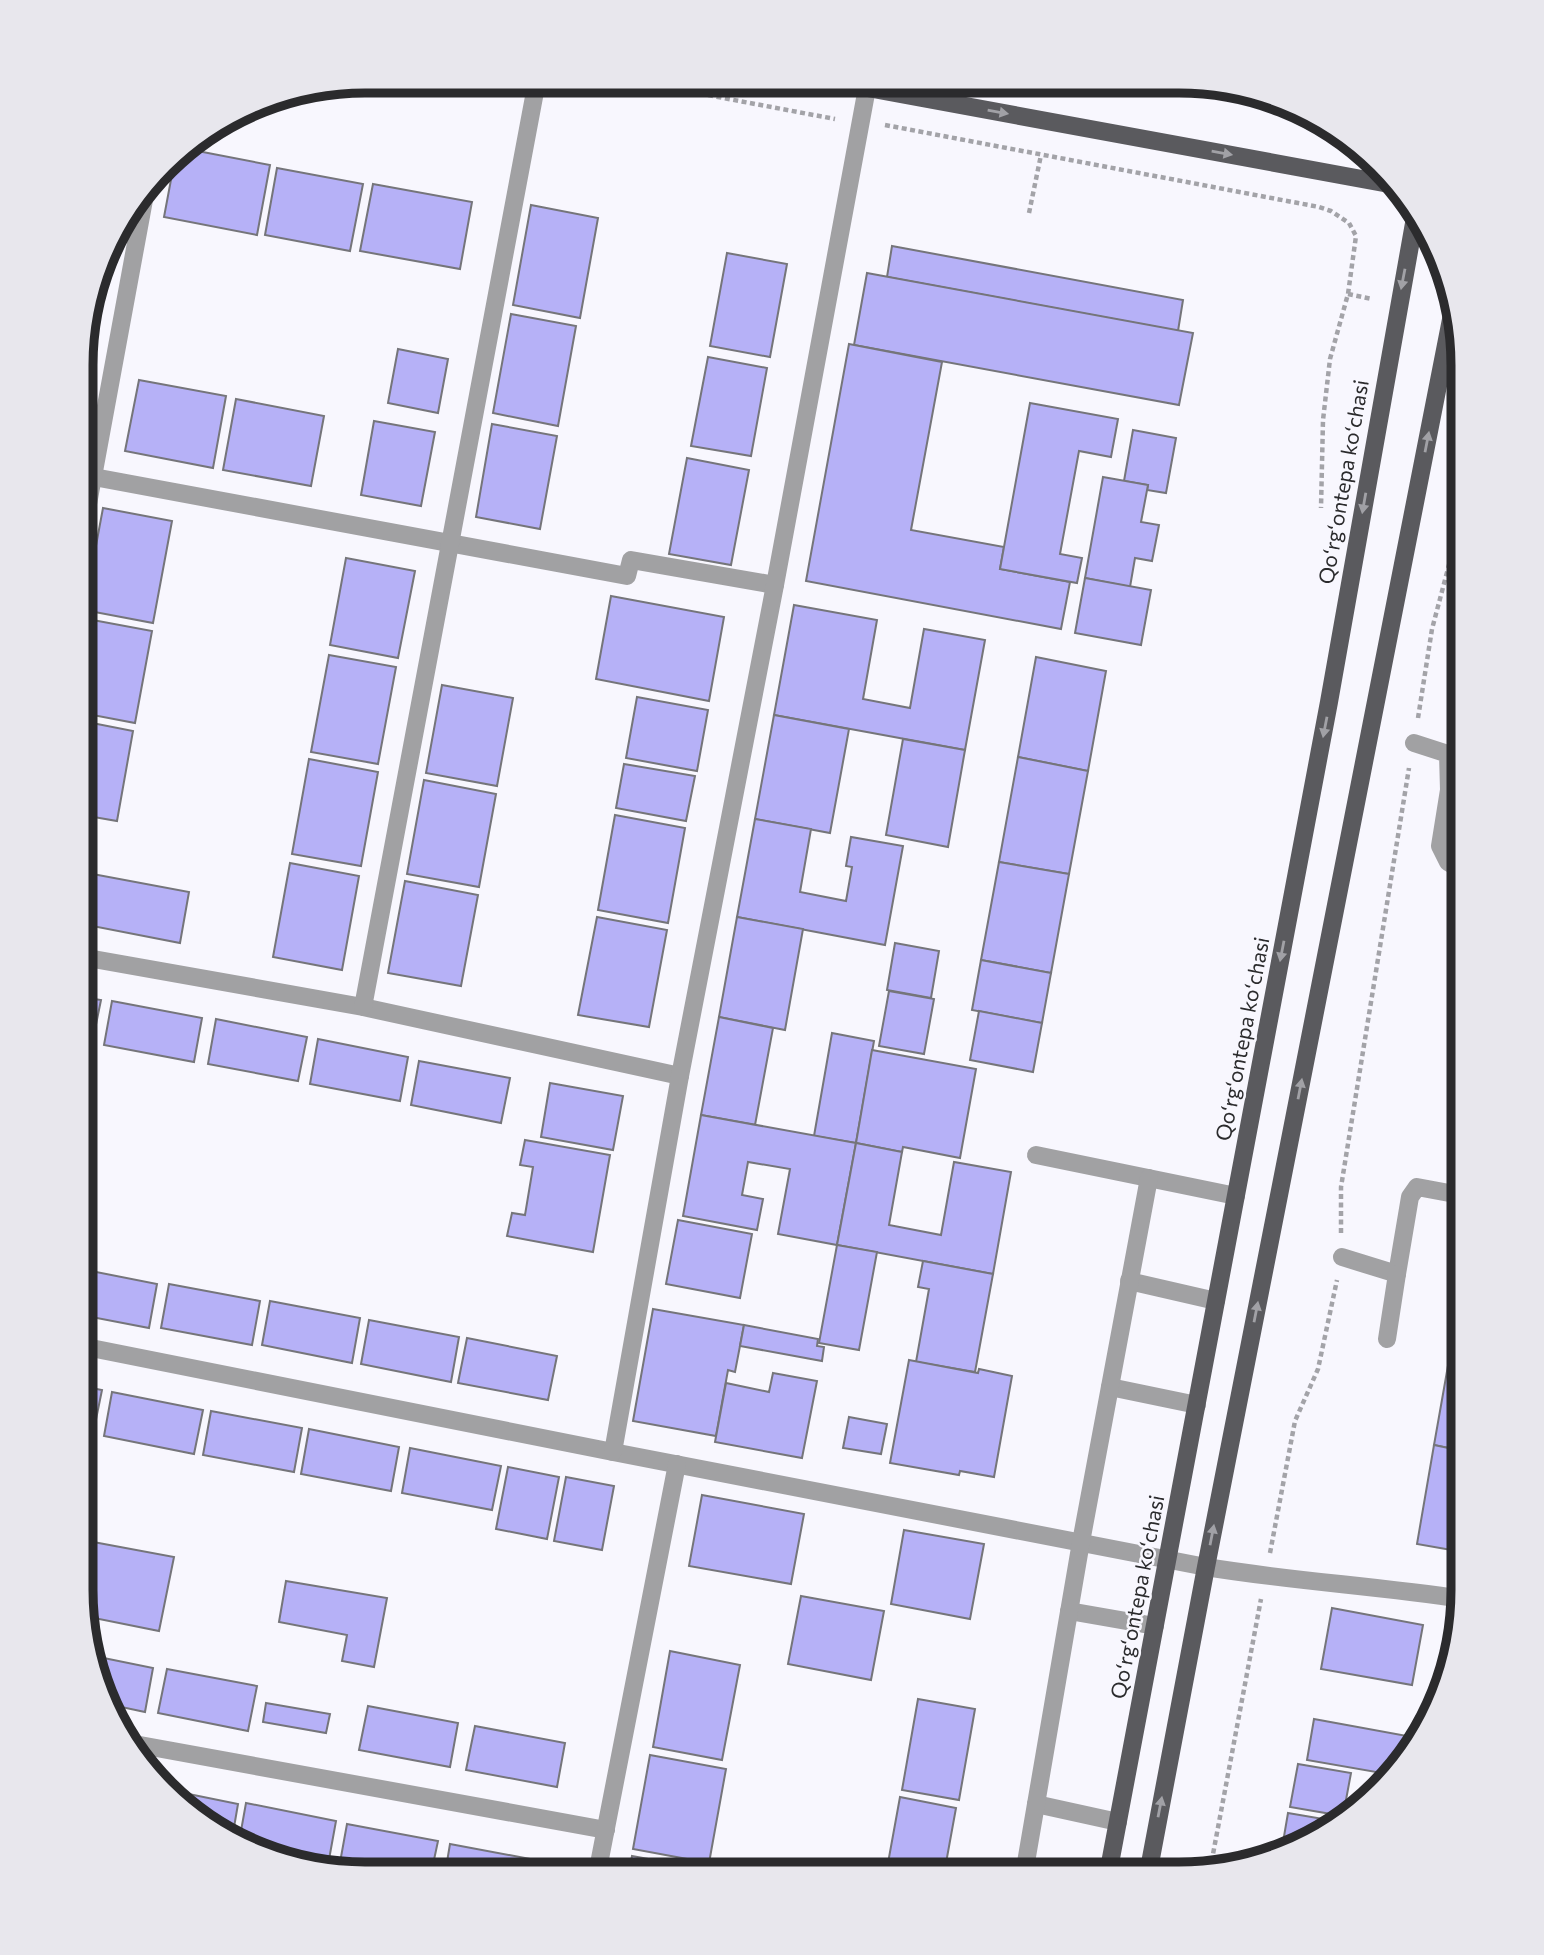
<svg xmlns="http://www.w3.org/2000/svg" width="1544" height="1955" font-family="Commissioner,sans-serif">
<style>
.building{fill:#b6b1f7;stroke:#75757a;stroke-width:2}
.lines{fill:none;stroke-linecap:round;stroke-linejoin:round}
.path{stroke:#a3a3a8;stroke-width:4.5;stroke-dasharray:5 3.5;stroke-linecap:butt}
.minor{stroke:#a1a1a3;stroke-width:18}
.major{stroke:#5a5a5e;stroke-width:18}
.oneway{fill:#a1a1a6}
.labels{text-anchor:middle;stroke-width:5;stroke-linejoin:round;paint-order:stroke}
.street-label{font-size:21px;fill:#2b2b2d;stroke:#f8f7fe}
.rim{fill:none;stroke:#2b2b2d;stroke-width:9}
</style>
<rect width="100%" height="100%" fill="#f8f7fe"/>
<!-- building -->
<g class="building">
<path d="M182,148L270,165L257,235L164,217L176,153Z"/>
<path d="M277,168L363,184L350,251L265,235Z"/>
<path d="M373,184L472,202L460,269L360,251Z"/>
<path d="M531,205L598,218L580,318L513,305Z"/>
<path d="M892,246L1183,300L1178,331L887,277Z"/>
<path d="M727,253L787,264L770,357L710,346Z"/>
<path d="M867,273L1193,333L1179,405L854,345Z"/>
<path d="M511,314L576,326L558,426L493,413Z"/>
<path d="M849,344L942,362L911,530L1004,547L1000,569L1070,582L1061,629L806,581Z"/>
<path d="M398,349L448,359L438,413L388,403Z"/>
<path d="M708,357L767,368L751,456L691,446Z"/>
<path d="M139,380L226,396L213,468L125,451Z"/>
<path d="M236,399L324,416L311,486L223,470Z"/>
<path d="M1030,403L1118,419L1111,457L1079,451L1060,554L1082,558L1077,583L1000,569Z"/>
<path d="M374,421L435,432L421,506L361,495Z"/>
<path d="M492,424L557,436L540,529L476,517Z"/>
<path d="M1133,430L1176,438L1166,493L1147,490L1148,485L1124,481Z"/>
<path d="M687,458L749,470L731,565L669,554Z"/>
<path d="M1103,477L1148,485L1141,522L1159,525L1152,561L1135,558L1130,587L1085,578Z"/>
<path d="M103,508L172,521L153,623L84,610Z"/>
<path d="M346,558L415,571L398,658L330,645Z"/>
<path d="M1085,578L1151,590L1141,645L1075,633Z"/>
<path d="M611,596L724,617L709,701L596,679Z"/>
<path d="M794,605L877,620L863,699L910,708L924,629L985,640L965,750L774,715Z"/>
<path d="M82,618L152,631L135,723L82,713Z"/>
<path d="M329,655L396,667L378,764L311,752Z"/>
<path d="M1036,657L1106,671L1088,771L1018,757Z"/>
<path d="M442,685L513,698L497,786L426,773Z"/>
<path d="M637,697L708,710L697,771L626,758Z"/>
<path d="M774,715L849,729L830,833L755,819Z"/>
<path d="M82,721L133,731L117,821L82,815Z"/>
<path d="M903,739L965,750L948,847L886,835Z"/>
<path d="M1018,757L1088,771L1069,874L999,862Z"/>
<path d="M309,759L378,772L361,866L292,854Z"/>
<path d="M624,764L695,776L686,821L616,808Z"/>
<path d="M424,780L496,794L479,887L407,874Z"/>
<path d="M615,815L685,828L668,923L598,910Z"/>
<path d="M755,819L811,829L800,892L846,901L852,867L846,866L851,837L903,846L885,945L737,917Z"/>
<path d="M999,862L1069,874L1051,973L981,960Z"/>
<path d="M290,863L359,876L342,970L273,957Z"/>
<path d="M82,872L189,892L180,943L82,924Z"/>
<path d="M405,881L478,895L461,986L388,973Z"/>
<path d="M597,917L667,930L649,1027L578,1015Z"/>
<path d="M737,917L803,929L785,1030L719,1017Z"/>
<path d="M895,943L939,951L931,998L887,990Z"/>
<path d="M981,960L1051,973L1042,1023L972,1010Z"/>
<path d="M1463,960V1026L1452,1024Z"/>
<path d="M889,991L934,999L924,1054L879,1046Z"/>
<path d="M82,997L101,1000L92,1044L82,1042Z"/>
<path d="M112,1001L202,1018L194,1062L104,1045Z"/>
<path d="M979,1011L1042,1023L1033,1072L970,1060Z"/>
<path d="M719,1017L773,1028L755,1125L701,1115Z"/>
<path d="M216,1019L307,1037L298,1081L208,1064Z"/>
<path d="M832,1033L874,1041L856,1143L814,1136Z"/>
<path d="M318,1039L408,1057L400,1101L310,1084Z"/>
<path d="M872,1050L976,1069L960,1158L903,1147L902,1152L856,1143Z"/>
<path d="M419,1061L510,1078L501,1123L411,1105Z"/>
<path d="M550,1083L623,1096L613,1150L541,1137Z"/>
<path d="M701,1115L856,1143L837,1245L778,1234L790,1169L748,1162L742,1195L763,1199L757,1230L683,1216Z"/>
<path d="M525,1140L610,1155L593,1252L507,1236L512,1213L525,1215L533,1167L520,1165Z"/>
<path d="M856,1143L902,1152L889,1225L941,1235L954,1162L1011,1172L993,1274L837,1245Z"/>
<path d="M678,1220L752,1234L740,1298L666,1284Z"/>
<path d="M837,1245L877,1252L859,1350L819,1343Z"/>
<path d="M923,1261L993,1274L975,1372L916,1362L929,1289L918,1287Z"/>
<path d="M81,1269L157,1284L149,1328L81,1315Z"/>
<path d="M1463,1278V1345L1452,1343Z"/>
<path d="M169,1284L260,1301L252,1345L161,1328Z"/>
<path d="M270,1301L360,1318L352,1363L262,1345Z"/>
<path d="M653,1309L744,1325L735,1372L728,1370L716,1436L633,1421Z"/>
<path d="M369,1320L459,1337L451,1382L361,1364Z"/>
<path d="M744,1325L818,1339L817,1346L824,1347L822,1361L740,1346Z"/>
<path d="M467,1338L557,1356L548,1400L458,1383Z"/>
<path d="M1452,1343L1463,1345V1451L1434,1445Z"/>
<path d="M909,1360L978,1373L979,1369L1012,1376L994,1477L960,1471L959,1475L890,1463Z"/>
<path d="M773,1373L817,1381L802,1458L715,1442L726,1383L769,1392Z"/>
<path d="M81,1386L102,1390L93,1434L81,1432Z"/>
<path d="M112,1392L203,1410L194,1454L104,1436Z"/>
<path d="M211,1411L302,1428L294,1472L203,1455Z"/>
<path d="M849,1417L887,1424L881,1454L843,1448Z"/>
<path d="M309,1429L399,1447L391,1491L301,1474Z"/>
<path d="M1434,1445L1463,1451V1552L1417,1544Z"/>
<path d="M410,1448L501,1466L492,1510L402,1493Z"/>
<path d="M508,1467L559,1477L547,1539L496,1529Z"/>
<path d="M566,1477L614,1486L602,1550L554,1541Z"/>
<path d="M702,1495L804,1514L791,1584L689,1566Z"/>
<path d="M904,1530L984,1544L970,1619L891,1604Z"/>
<path d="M88,1541L174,1557L159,1631L84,1616L81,1578Z"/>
<path d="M286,1581L387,1598L374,1667L342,1661L347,1635L279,1622Z"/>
<path d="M801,1596L884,1611L871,1680L788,1664Z"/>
<path d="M1332,1608L1423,1625L1412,1685L1321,1669Z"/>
<path d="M670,1651L740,1665L722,1760L653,1747Z"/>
<path d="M89,1655L153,1668L145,1712L107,1704L90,1664Z"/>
<path d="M167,1669L257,1686L248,1731L158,1713Z"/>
<path d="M918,1699L975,1709L959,1800L902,1790Z"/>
<path d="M266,1703L330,1714L326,1733L263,1722Z"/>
<path d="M368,1706L458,1723L450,1767L359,1750Z"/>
<path d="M1314,1719L1407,1736L1402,1762L1393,1775L1307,1760Z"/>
<path d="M475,1726L565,1743L557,1787L466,1770Z"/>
<path d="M650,1755L726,1769L709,1863L633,1849Z"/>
<path d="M1298,1764L1351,1773L1343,1816L1290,1807Z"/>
<path d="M174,1791L238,1804L232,1839L207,1827Z"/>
<path d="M900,1797L956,1808L944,1874H886Z"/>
<path d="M246,1803L336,1821L328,1865L257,1851L239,1842Z"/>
<path d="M1288,1813L1341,1822L1321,1837L1282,1848Z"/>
<path d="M347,1824L438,1841L431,1874H370L339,1868Z"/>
<path d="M450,1844L541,1861L538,1874H445Z"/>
<path d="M632,1856L709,1870L708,1874H629Z"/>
</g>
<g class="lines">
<!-- path -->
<g class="path">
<path d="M633,81L835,119"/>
<path d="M885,125L1319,207L1331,211L1349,223L1356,236L1348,294L1330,359L1323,420L1321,508"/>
<path d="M1029,213L1041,155"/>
<path d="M1348,294L1372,299"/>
<path d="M1418,718L1432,629L1463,512"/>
<path d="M1341,1233V1187L1409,768"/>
<path d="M1270,1553L1295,1421L1318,1369L1337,1280"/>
<path d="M1210,1870L1261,1599"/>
</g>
<!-- minor -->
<g class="minor">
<path d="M83,475L627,576L631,560L775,585"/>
<path d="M83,531L146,189"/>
<path d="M1414,743L1448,754L1449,790L1440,846L1448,862L1463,871"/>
<path d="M82,957L363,1007L680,1076"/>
<path d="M363,1007L537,81"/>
<path d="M1036,1155L1236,1196"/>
<path d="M1342,1257L1397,1274L1410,1197L1417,1187L1460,1195"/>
<path d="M1129,1281L1216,1301"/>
<path d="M1387,1339L1397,1274"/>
<path d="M81,1346L613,1452L1206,1567C1291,1581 1377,1586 1463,1599"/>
<path d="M1110,1387L1197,1405"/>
<path d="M613,1452L680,1076L775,585L867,88"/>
<path d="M1069,1611L1155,1626"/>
<path d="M129,1743L606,1830"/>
<path d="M1036,1804L1118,1822"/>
<path d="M597,1874L677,1464"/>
<path d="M1024,1874L1081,1542L1149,1178"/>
</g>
<!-- major -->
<g class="major">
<path d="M835,82L1389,184"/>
<path d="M1108,1874L1329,702L1416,212"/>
<path d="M1148,1874L1206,1567L1455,299"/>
</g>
</g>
<!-- one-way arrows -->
<defs><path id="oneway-solid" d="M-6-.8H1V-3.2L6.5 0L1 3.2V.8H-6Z" transform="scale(1.75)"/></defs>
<g class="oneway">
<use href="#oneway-solid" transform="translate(998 112) rotate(10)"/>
<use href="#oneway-solid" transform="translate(1222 153) rotate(10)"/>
<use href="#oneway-solid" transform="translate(1403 279) rotate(101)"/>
<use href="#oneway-solid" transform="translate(1427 442) rotate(-79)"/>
<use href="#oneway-solid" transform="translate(1364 503) rotate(100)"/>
<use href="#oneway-solid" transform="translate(1325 727) rotate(101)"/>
<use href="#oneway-solid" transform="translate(1282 951) rotate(101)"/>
<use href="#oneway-solid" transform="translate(1300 1089) rotate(-79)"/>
<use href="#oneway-solid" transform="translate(1256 1312) rotate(-79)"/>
<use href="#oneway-solid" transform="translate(1212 1535) rotate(-79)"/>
<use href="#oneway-solid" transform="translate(1160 1807) rotate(-79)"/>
</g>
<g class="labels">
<!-- street labels -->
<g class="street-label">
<text transform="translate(1344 482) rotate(-80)" y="7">Qoʻrgʻontepa koʻchasi</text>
<text transform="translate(1243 1039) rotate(-79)" y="7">Qoʻrgʻontepa koʻchasi</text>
<text transform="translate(1138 1597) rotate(-79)" y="7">Qoʻrgʻontepa koʻchasi</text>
</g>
</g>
<!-- crop -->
<path d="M0 0H1544V1955H0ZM365 93H1179A272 272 0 0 1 1451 365V1590A272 272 0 0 1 1179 1862H365A272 272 0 0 1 93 1590V365A272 272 0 0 1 365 93Z" fill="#e8e7ed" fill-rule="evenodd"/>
<path class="rim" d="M365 93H1179A272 272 0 0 1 1451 365V1590A272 272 0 0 1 1179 1862H365A272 272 0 0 1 93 1590V365A272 272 0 0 1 365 93Z"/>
</svg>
